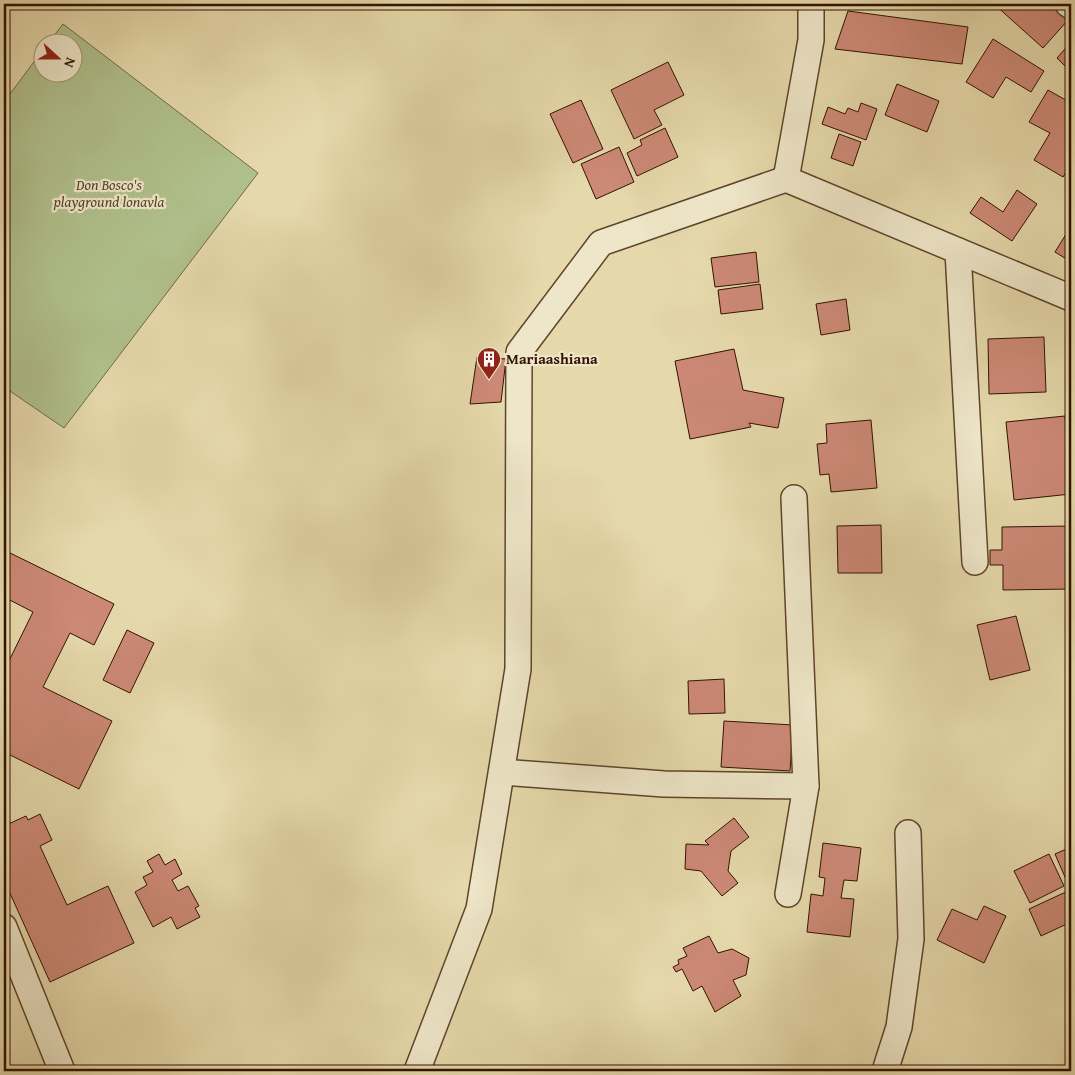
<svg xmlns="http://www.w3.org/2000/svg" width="1075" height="1075" font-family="'Gentium Book Plus',serif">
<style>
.green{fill:#b0c08c;stroke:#716946}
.building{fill:#cc8976;stroke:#321201}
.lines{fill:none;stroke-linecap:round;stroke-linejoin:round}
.minor-casing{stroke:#5f442b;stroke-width:28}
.minor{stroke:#eee6c8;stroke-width:25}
.labels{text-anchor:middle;stroke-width:4.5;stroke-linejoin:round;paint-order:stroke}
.park-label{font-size:15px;font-style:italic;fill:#58462b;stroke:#eee6c8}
.poi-label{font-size:15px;font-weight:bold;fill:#321201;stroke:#eee6c8;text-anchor:start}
</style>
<rect width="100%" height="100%" fill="#e5d8aa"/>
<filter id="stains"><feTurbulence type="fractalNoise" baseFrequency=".004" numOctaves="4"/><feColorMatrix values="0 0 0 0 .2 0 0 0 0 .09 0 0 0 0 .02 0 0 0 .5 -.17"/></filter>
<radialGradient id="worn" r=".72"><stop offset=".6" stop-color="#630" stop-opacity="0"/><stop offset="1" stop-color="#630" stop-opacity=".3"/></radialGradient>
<!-- green -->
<path class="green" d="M63,24L258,173L64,428L4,387V102L42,51V72H72V42H49Z"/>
<!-- building -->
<g class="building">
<path d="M994,4H1049L1068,20L1043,48Z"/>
<path d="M848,11L968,27L962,64L835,49Z"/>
<path d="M993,39L1044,71L1031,92L1006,77L993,98L966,82Z"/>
<path d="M1071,42V72L1057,58Z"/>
<path d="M668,62L684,95L654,110L662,125L634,139L611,90Z"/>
<path d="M897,84L939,101L927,132L885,115Z"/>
<path d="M1048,90L1071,103V164L1063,177L1034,160L1050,133L1029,122Z"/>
<path d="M581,100L603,149L573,163L550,114Z"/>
<path d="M861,103L877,109L866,140L822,124L828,107L845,114L848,108L858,112Z"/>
<path d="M665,128L678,157L637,176L627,153L642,145L640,140Z"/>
<path d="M839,134L861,142L853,166L831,158Z"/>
<path d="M619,147L634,182L596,199L581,164Z"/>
<path d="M1017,190L1037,204L1012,241L970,213L981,197L1003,212Z"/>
<path d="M1071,226V262L1055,252Z"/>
<path d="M756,252L759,282L715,287L711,258Z"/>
<path d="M760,284L763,309L721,314L718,290Z"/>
<path d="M846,299L850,330L821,335L816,304Z"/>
<path d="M1044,337L1046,392L989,394L988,339Z"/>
<path d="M734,349L743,390L784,398L778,428L749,423L751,427L690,439L675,361Z"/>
<path d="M477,357L506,359L501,402L470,404Z"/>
<path d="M1065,416L1071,494L1014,500L1006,422Z"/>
<path d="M871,420L877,488L831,492L829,474L820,475L817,444L827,443L826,424Z"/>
<path d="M881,525L882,573H838L837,526Z"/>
<path d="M1071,526V589L1003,590V565H990V550H1002V527Z"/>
<path d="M4,550L114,604L94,645L70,633L43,687L112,721L79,789L4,752V671L33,612L4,597Z"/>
<path d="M1016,616L1030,670L990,680L977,625Z"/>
<path d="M127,630L154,643L130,693L103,680Z"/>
<path d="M724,679L725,713L689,714L688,681Z"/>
<path d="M724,721L793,725L790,771L721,767Z"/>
<path d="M40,814L52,840L40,846L67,905L108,886L134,943L50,982L4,880V826L26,816L28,820Z"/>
<path d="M734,818L749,837L731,851L728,871L738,883L722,896L701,871L685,869L686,844L709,845L705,841Z"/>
<path d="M823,843L861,848L857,881L844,880L841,898L854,899L850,937L807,932L811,894L823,896L825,878L819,877Z"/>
<path d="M1071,847V883L1068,884L1055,854Z"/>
<path d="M159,854L165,865L175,859L182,874L172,880L178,891L188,886L199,906L195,908L200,917L177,929L171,917L153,927L135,892L147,885L143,877L153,872L147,861Z"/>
<path d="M1049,854L1064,886L1030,903L1014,871Z"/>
<path d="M1068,891L1071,900V922L1041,936L1029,909Z"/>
<path d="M984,906L1006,916L984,963L937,940L952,909L977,920Z"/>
<path d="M709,936L718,953L732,949L749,958L746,975L733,980L741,996L715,1012L702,986L693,991L682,969L676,972L673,967L679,964L678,960L687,956L683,948Z"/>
</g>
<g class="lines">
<!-- minor casing -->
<g class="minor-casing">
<g id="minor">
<path d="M1068,4L1071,6"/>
<path d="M786,179L811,40V4"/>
<path d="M958,251L975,562"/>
<path d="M502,772L664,784L806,786"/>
<path d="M788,894L806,786L794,498"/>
<path d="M4,927L62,1071"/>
<path d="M417,1071L479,909L518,669L519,352L601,243L786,179L1071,298"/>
<path d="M885,1071L899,1027L911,939L908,833"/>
</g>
</g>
<!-- minor -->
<use href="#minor" class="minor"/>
</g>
<!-- icons -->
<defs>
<g id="building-pin" transform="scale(1.25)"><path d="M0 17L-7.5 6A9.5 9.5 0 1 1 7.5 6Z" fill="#8f2418" stroke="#eee6c8"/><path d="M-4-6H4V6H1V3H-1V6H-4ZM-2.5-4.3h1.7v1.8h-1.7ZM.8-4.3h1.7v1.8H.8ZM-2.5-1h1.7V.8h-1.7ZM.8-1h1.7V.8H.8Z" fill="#fff"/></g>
</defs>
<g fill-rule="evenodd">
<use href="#building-pin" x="489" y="359"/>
</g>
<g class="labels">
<!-- park labels -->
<g class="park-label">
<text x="109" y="190">Don Bosco's<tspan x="109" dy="17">playground lonavla</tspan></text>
</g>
<!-- poi labels -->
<g class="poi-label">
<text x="506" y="364">Mariaashiana</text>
</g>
</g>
<!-- margin -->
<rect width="1075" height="1075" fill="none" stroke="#e5d8aa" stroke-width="20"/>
<rect x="5" y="5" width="1065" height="1065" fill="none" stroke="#321201" stroke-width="2.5"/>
<rect x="10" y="10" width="1055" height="1055" fill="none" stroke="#321201"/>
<!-- north arrow -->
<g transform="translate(58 58) rotate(111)"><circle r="24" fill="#eee6c8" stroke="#a39178"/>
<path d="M0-4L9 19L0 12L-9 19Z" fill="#8f2418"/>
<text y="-8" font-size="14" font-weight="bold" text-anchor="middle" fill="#321201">N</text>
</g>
<rect width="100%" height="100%" filter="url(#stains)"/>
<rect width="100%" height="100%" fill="url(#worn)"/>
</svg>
